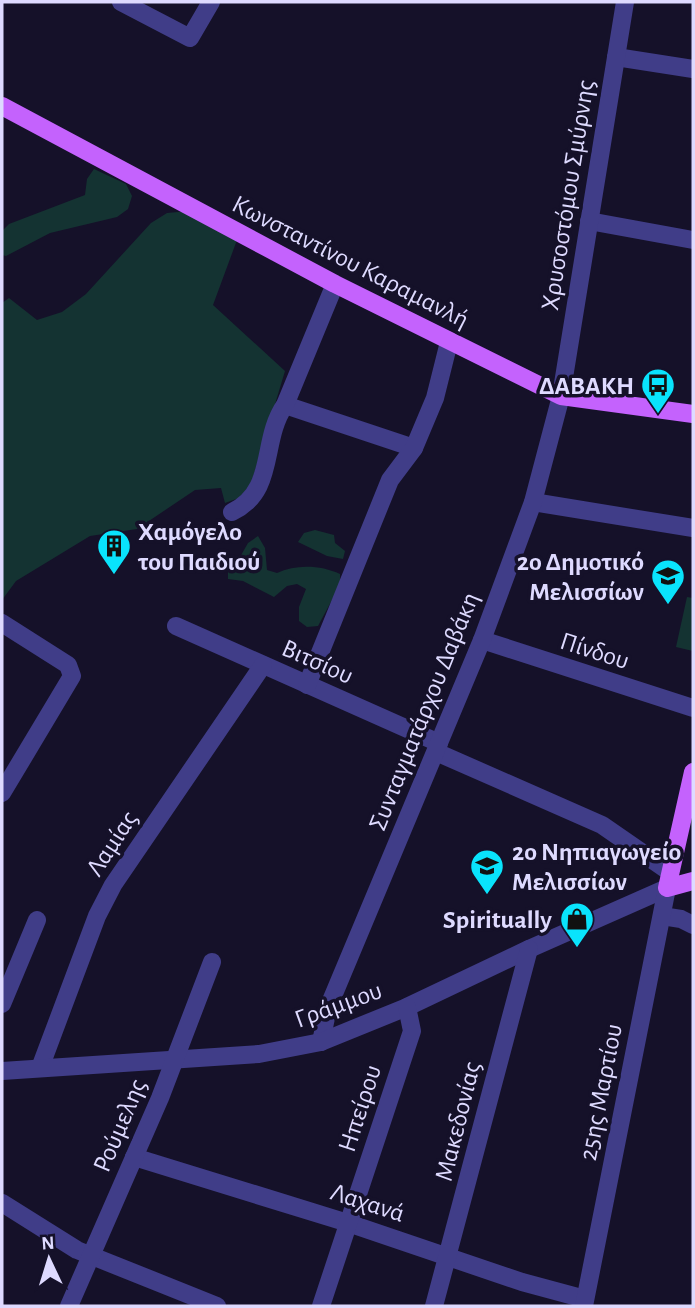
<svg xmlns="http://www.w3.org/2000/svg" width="695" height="1308" font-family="'Alegreya Sans',sans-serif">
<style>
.green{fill:#143332}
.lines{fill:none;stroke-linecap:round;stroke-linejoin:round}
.minor{stroke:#403d88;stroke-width:18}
.major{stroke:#c462fd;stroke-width:18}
.labels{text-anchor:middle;stroke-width:7;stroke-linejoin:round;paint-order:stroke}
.street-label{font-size:26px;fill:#dedaff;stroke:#151129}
.poi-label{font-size:26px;font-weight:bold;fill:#dedaff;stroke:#151129;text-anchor:end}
</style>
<rect width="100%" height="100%" fill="#151129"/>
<!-- green -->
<g class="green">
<path d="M94,169L126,184L132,196L128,209L117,217L50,233L6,256L2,255V231L9,224L85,195L87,179Z"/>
<path d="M189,211L237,240L213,305L285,371L251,484L239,498L225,503L221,488L195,490L137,529L90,536L16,581L2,600V303L9,298L37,320L62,312L86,294L151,223L167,213Z"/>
<path d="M315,530L334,535L335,543L345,551L343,559L327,556L298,542L304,533Z"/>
<path d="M258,536L265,548L267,570L277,573C296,564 321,565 340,574V585L318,626L307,627L299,621V607L306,589L297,584L287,586L274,597L243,581L228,579V562L240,557L248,543Z"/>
<path d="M687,597L693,598V651L676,647Z"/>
</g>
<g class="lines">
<!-- minor -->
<g class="minor">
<path d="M121,2L190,38L211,2"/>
<path d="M616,57L693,69"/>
<path d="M589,221L693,240"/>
<path d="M285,405L414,448"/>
<path d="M533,502L693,528"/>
<path d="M232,512C277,490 260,441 285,405L335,284"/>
<path d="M2,623L68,665L72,676L2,793"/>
<path d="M176,626L439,743"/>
<path d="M482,640L693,708"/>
<path d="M307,685L390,480L414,448L435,398L449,342"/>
<path d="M436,752L602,825L670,872"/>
<path d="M662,916L681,919L693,925"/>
<path d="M2,1004L37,920"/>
<path d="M321,1042L328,1008L482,640L533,502L561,396L625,2"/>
<path d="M40,1068L97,916L113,885L263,665"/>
<path d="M2,1071L259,1054L321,1042L407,1007L529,949L667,888"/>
<path d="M134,1157L348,1223L522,1282L585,1299"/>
<path d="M2,1203L77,1250L217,1306"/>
<path d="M69,1306L160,1098L212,962"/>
<path d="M321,1306L412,1031L407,1007"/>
<path d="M434,1306L529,949"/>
<path d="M584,1306L667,888"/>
</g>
<!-- major -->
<g class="major">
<path d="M2,106L335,284L561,396L693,414"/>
<path d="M693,772L667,888L693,881"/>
</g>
</g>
<!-- icons -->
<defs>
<g id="bus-pin" transform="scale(1.75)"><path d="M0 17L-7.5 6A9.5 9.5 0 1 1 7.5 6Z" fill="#09e3fc" stroke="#151129"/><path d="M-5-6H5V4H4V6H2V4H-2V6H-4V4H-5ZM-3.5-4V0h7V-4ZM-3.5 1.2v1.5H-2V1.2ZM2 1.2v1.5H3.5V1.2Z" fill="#111"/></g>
<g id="building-pin" transform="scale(1.75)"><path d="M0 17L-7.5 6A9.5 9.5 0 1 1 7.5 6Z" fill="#09e3fc" stroke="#151129"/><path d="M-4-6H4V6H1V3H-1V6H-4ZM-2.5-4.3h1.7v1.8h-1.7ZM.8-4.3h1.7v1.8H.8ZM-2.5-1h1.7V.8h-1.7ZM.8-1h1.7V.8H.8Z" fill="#111"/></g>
<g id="school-pin" transform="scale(1.75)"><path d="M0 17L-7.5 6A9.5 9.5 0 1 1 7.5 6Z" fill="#09e3fc" stroke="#151129"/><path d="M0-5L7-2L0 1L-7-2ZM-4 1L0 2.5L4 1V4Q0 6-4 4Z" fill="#111"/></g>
<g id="shop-pin" transform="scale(1.75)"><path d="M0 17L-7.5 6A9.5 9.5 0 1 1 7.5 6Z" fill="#09e3fc" stroke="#151129"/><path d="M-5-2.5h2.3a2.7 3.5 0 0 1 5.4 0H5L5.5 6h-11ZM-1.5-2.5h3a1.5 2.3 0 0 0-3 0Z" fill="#111"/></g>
</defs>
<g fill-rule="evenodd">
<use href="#bus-pin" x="658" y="385"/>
<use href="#building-pin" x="114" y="546"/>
<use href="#school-pin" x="668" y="576"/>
<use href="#school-pin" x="487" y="866"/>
<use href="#shop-pin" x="577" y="919"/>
</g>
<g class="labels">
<!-- street labels -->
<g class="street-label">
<text transform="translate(567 195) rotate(-81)" y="9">Χρυσοστόμου Σμύρνης</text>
<text transform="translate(351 261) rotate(27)" y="9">Κωνσταντίνου Καραμανλή</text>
<text transform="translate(595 650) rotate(18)" y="9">Πίνδου</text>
<text transform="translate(318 661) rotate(24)" y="9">Βιτσίου</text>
<text transform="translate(423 711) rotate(-68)" y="9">Συνταγματάρχου Δαβάκη</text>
<text transform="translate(111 843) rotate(-57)" y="9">Λαμίας</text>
<text transform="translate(338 1004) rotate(-20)" y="9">Γράμμου</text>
<text transform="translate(600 1092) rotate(-79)" y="9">25ης Μαρτίου</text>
<text transform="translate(359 1108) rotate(-72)" y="9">Ηπείρου</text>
<text transform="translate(457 1121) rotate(-76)" y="9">Μακεδονίας</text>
<text transform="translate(119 1125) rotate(-67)" y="9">Ρούμελης</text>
<text transform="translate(368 1202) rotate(18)" y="9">Λαχανά</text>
</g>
<!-- poi labels -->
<g class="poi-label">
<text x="634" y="394">ΔΑΒΑΚΗ</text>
<text x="138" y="540" text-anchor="start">Χαμόγελο<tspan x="138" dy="30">του Παιδιού</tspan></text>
<text x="644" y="570">2ο Δημοτικό<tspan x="644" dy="30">Μελισσίων</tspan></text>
<text x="512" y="860" text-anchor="start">2ο Νηπιαγωγείο<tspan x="512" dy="30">Μελισσίων</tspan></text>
<text x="552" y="928">Spiritually</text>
</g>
</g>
<!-- border -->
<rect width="695" height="1308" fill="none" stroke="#dedaff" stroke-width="7"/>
<!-- north arrow -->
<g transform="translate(49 1259) rotate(356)" stroke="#151129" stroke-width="5" paint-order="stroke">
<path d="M0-5L12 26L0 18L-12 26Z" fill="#dedaff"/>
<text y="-10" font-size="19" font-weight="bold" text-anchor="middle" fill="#dedaff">N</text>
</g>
</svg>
